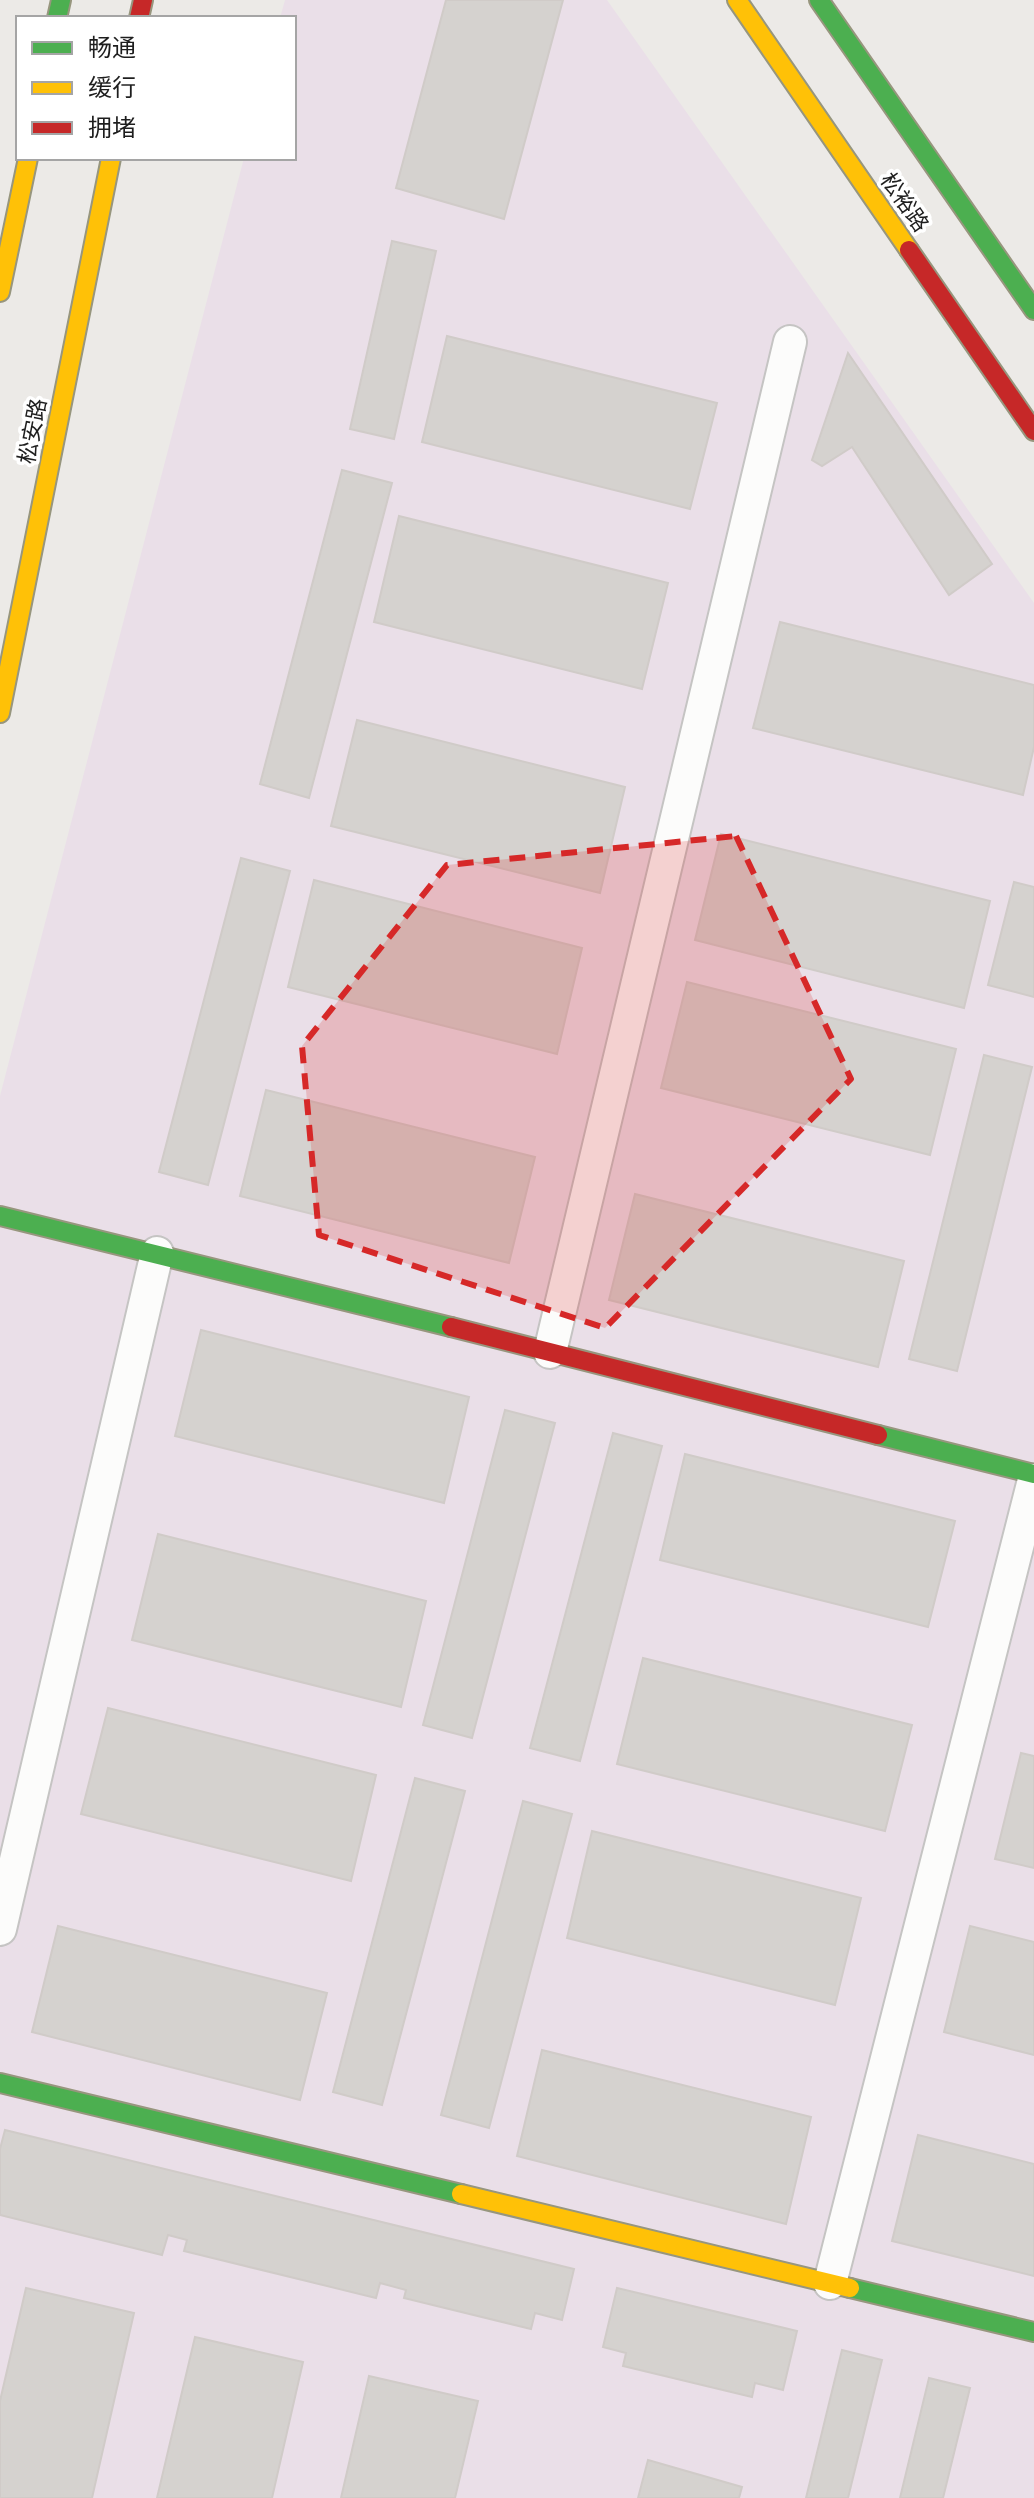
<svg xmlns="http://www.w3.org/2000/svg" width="1034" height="2498" font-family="'PT Sans Narrow','Noto Sans SC',sans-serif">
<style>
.industrial{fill:#eadfe8}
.building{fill:#d5d2cf;stroke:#d0cbc8;stroke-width:2}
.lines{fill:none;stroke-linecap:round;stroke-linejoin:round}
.street-casing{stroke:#c5c4c3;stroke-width:36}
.fast-casing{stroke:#97967e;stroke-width:22}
.slow-casing{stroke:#97967e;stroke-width:22}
.jam-casing{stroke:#97967e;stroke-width:22}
.street{stroke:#fcfcfb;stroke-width:32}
.fast{stroke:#4caf50;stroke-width:18}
.slow{stroke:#ffc107;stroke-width:18}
.jam{stroke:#c62828;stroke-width:18}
.marked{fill:#d62828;fill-opacity:0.2;stroke:#d62828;stroke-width:6;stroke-dasharray:16 10;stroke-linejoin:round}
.labels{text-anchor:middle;stroke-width:7;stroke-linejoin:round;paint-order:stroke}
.street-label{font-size:22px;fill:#1e1e1e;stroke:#fff}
</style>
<rect width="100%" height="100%" fill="#eceae7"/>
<!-- industrial -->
<path class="industrial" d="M285,0H607L1034,603V2498H0V1096L244,158H294V18H280Z"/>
<!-- building -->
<g class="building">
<path d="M446,0H563L504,219L396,188Z"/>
<path d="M392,241L436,251L394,439L350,429Z"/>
<path d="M447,336L717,403L690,509L422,442Z"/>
<path d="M848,353L992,564L949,595L852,447L822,466L812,460Z"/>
<path d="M342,470L392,483L309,798L260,784Z"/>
<path d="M399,516L668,583L642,689L374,622Z"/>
<path d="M780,622L1034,685V747L1023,795L753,728Z"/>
<path d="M357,720L625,787L600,893L331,826Z"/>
<path d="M721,834L990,901L964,1008L695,940Z"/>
<path d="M241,858L290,871L208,1185L159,1172Z"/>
<path d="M314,880L582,948L557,1054L288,987Z"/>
<path d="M1014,882L1034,887V997L988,985Z"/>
<path d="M687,982L956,1049L930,1155L661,1088Z"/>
<path d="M984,1055L1032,1067L957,1371L909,1359Z"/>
<path d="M266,1090L535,1157L509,1263L240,1196Z"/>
<path d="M635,1194L904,1261L878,1367L609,1300Z"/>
<path d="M201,1330L469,1397L444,1503L175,1436Z"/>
<path d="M505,1410L555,1423L472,1738L423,1725Z"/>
<path d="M613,1433L662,1446L580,1761L530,1748Z"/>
<path d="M685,1454L955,1521L928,1627L660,1560Z"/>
<path d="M158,1534L426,1601L401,1707L132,1640Z"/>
<path d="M643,1658L912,1725L885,1831L617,1764Z"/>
<path d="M108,1708L376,1775L351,1881L81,1814Z"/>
<path d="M1021,1753L1034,1756V1868L995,1859Z"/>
<path d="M415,1778L465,1791L382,2105L333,2092Z"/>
<path d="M523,1801L572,1814L489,2128L441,2115Z"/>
<path d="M592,1831L861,1898L835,2005L567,1938Z"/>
<path d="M58,1926L327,1993L300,2100L32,2032Z"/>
<path d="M970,1926L1034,1942V2055L944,2032Z"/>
<path d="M542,2050L811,2117L786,2224L517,2156Z"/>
<path d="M5,2130L574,2269L562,2320L535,2313L531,2329L404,2298L406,2290L380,2283L376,2298L184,2251L187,2240L168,2235L162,2255L0,2215V2149Z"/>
<path d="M918,2135L1034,2164V2276L892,2241Z"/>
<path d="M26,2288L134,2313L92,2498H0V2401Z"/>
<path d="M617,2288L797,2331L783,2390L755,2383L752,2397L623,2366L626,2353L603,2347Z"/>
<path d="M195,2337L303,2362L272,2498H157Z"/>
<path d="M842,2350L882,2360L848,2498H806Z"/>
<path d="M369,2376L478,2401L455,2498H341Z"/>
<path d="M929,2378L970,2388L943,2498H900Z"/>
<path d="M648,2460L742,2487L739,2498H638Z"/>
</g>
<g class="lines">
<!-- street casing -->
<g class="street-casing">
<g id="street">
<path d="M550,1352L790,342"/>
<path d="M0,1929L157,1253"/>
<path d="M830,2283L1034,1480"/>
</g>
</g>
<!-- fast casing -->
<g class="fast-casing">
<g id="fast">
<path d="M819,0L1034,310"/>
<path d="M57,18L61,0"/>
<path d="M0,1216L451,1327"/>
<path d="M878,1435L1034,1474"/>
<path d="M0,2083L461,2194"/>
<path d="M850,2288L1034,2332"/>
</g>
</g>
<!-- slow casing -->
<g class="slow-casing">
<g id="slow">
<path d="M737,0L909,250"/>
<path d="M0,292L28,158"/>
<path d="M0,713L111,158"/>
<path d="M461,2194L850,2288"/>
</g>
</g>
<!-- jam casing -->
<g class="jam-casing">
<g id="jam">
<path d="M139,18L143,0"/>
<path d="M909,250L1034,431"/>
<path d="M451,1327L878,1435"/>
</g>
</g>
<!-- street -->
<use href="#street" class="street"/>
<!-- fast -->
<use href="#fast" class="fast"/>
<!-- slow -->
<use href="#slow" class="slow"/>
<!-- jam -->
<use href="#jam" class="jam"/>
</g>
<!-- marked area -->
<path class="marked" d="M736,836L851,1079L605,1328L319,1235L302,1046L447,865Z"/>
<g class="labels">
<!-- street labels -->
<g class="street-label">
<text transform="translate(905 202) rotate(55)" y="8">松裕路</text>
<text transform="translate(32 431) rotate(-79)" y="8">松安路</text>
</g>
</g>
<!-- legend -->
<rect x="16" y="16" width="280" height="144" fill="#ffffff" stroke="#a5a5a5" stroke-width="2"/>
<rect x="32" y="42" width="40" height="12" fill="#4caf50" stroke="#a5a5a5" stroke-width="2"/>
<text x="88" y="56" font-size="24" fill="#1e1e1e">畅通</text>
<rect x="32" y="82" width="40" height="12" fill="#ffc107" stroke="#a5a5a5" stroke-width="2"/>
<text x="88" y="96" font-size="24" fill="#1e1e1e">缓行</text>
<rect x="32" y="122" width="40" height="12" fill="#c62828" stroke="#a5a5a5" stroke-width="2"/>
<text x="88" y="136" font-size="24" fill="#1e1e1e">拥堵</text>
</svg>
